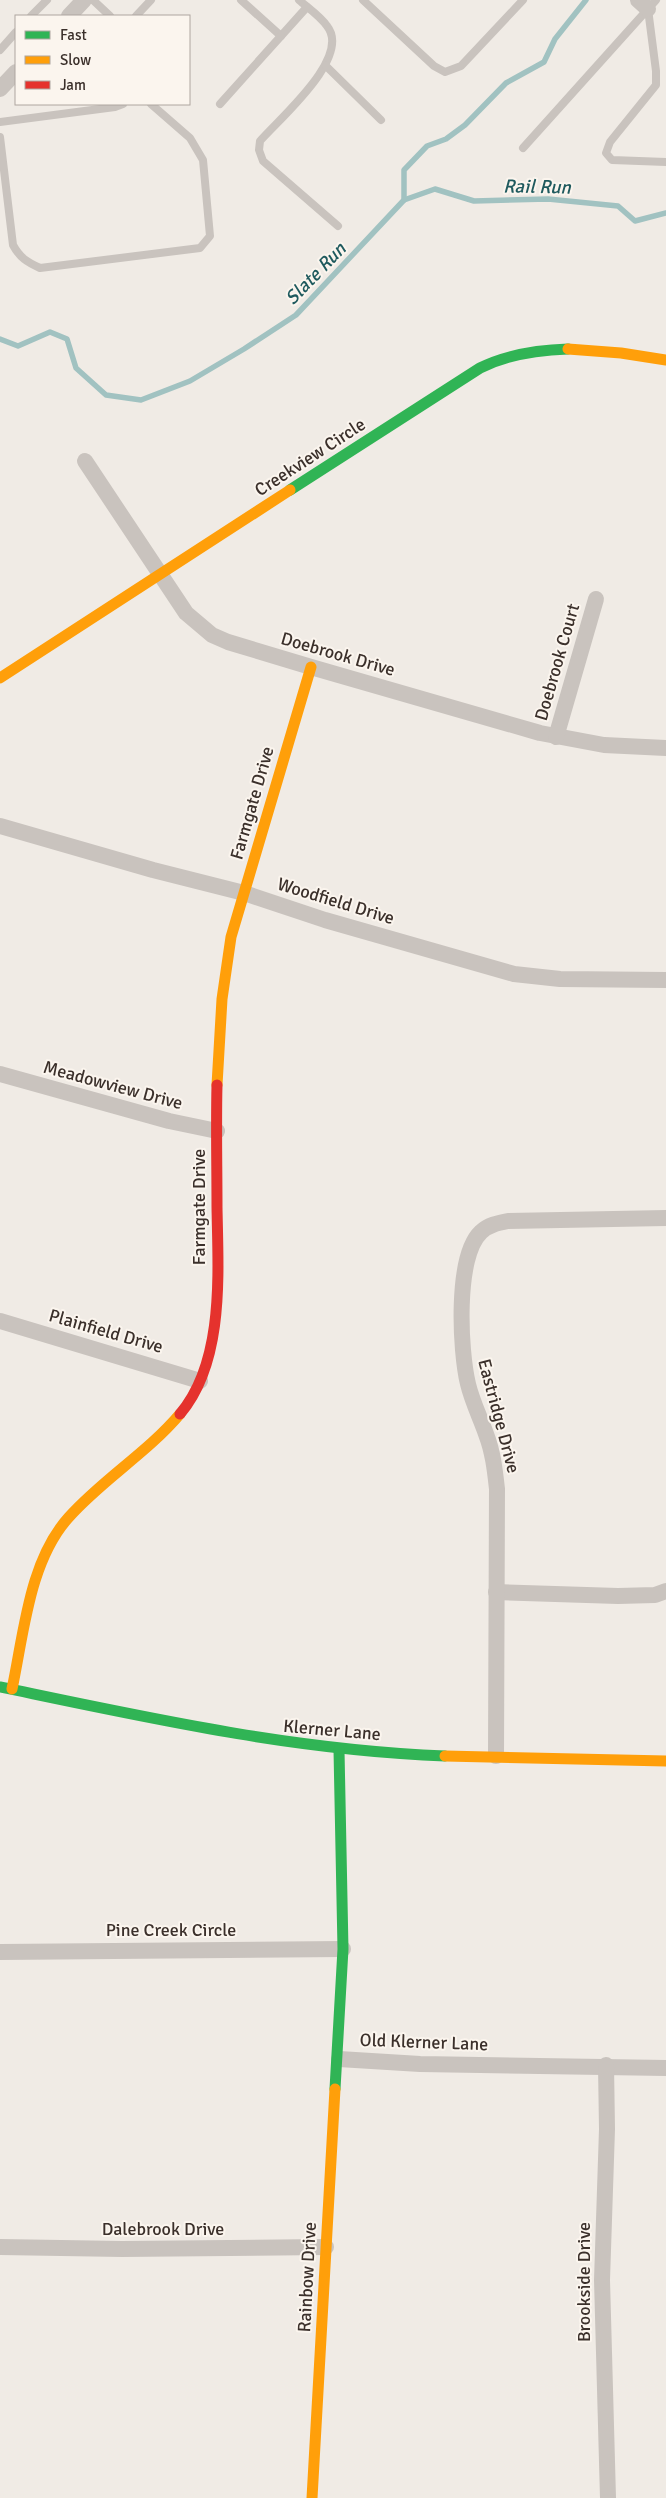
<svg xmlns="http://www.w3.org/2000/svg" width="666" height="2498" font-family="Signika,sans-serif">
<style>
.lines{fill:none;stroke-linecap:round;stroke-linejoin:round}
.stream{stroke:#a1c2c1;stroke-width:5.5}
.lane{stroke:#c9c3be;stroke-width:8}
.street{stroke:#c9c3be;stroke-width:16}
.fast{stroke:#30b455;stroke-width:11}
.slow{stroke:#ff9f0a;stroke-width:11}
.jam{stroke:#e5322d;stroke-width:11}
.labels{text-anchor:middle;stroke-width:4;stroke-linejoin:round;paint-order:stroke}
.street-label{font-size:18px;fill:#3b302b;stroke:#fbf5ee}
.water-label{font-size:19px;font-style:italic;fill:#1f5a5e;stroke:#fbf5ee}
</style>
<rect width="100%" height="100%" fill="#f0ebe5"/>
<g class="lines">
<!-- stream -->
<g class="stream">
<path d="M404,200L435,189L474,201L548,199L618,206L635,221L666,213"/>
<path d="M0,339L18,346L50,332L67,339L76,368L106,395L141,400L190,381L244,349L296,315L404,200V170L427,146L446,139L465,125L506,83L544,62L555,39L586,0"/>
</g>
<!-- lane -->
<g class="lane">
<path d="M93,0L110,16"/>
<path d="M241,0L281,36L307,7"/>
<path d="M299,0C308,8 320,16 327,26C352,57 280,118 260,141L259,150L263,161L338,226"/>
<path d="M363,0L434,66L445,72L461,66L523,0"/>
<path d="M648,9L656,71V85L610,142L606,153L612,160L666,162"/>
<path d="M31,16L47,0"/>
<path d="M136,16L151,0"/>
<path d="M0,50L16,32"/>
<path d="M326,66L381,120"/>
<path d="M220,104L281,36"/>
<path d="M0,122L115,107L123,104"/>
<path d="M0,137L13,245C20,258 27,262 40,268L200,248L210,236L203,160L190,138L151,104"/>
<path d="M523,148L656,0"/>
</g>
<!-- street -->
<g class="street">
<path d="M638,0L648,9"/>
<path d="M69,16L84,0"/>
<path d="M0,89L16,72"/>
<path d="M85,461L186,613L212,635L228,642L311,667L540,733L604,745L666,748"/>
<path d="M556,737L596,599"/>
<path d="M0,826L153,870L244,893L325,920L514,974L560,979L666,980"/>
<path d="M0,1074L169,1121L217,1131"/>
<path d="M0,1321L200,1381"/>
<path d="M496,1592L618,1596L655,1595L666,1591"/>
<path d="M496,1756L497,1489C495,1471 493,1452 486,1434C480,1417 472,1401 468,1384C460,1351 455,1256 481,1232C488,1225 498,1223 508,1221L666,1218"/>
<path d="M0,1952L343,1949"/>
<path d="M339,2059L420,2064L666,2068"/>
<path d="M606,2065L607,2129L602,2280L608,2498"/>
<path d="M0,2247L122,2249L326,2247"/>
</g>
<!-- fast -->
<g class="fast">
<path d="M290,490L480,368C508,354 538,350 568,349"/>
<path d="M0,1687C149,1718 292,1750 445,1756"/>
<path d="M335,2089L343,1949L339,1750"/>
</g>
<!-- slow -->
<g class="slow">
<path d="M568,349L621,353L666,360"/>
<path d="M0,678L290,490"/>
<path d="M217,1085L222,999L231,937L311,667"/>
<path d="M12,1689C24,1633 29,1561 69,1517C103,1479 147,1453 180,1414"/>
<path d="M445,1756L666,1761"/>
<path d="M312,2498L335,2089"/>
</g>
<!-- jam -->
<path class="jam" d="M180,1414C225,1361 218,1272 217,1207C217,1166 216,1126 217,1085"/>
</g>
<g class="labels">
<!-- street labels -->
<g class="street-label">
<text transform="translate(310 457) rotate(-33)" y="6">Creekview Circle</text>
<text transform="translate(338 654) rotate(16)" y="6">Doebrook Drive</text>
<text transform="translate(557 662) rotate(-74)" y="6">Doebrook Court</text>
<text transform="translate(252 803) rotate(-74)" y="6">Farmgate Drive</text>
<text transform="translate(336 901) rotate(17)" y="6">Woodfield Drive</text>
<text transform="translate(113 1085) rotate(15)" y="6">Meadowview Drive</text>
<text transform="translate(199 1207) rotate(-90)" y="6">Farmgate Drive</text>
<text transform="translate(106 1331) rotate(16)" y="6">Plainfield Drive</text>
<text transform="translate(499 1416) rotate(75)" y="6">Eastridge Drive</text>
<text transform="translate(332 1730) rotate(5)" y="6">Klerner Lane</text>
<text x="171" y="1936">Pine Creek Circle</text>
<text transform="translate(424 2042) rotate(2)" y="6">Old Klerner Lane</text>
<text x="163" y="2235">Dalebrook Drive</text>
<text transform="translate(307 2277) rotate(-87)" y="6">Rainbow Drive</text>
<text transform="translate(584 2282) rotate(-90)" y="6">Brookside Drive</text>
</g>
<!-- water labels -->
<g class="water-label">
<text transform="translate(537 186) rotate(1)" y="7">Rail Run</text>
<text transform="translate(315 273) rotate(-46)" y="7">Slate Run</text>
</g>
</g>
<!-- legend -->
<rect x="15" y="15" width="175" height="90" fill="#fbf5ee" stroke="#aea6a0"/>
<rect x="25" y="31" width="25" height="8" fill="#30b455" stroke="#aea6a0"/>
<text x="60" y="40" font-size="15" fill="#3b302b">Fast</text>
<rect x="25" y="56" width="25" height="8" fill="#ff9f0a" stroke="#aea6a0"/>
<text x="60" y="65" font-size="15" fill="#3b302b">Slow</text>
<rect x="25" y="81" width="25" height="8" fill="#e5322d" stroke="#aea6a0"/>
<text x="60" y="90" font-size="15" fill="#3b302b">Jam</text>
</svg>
